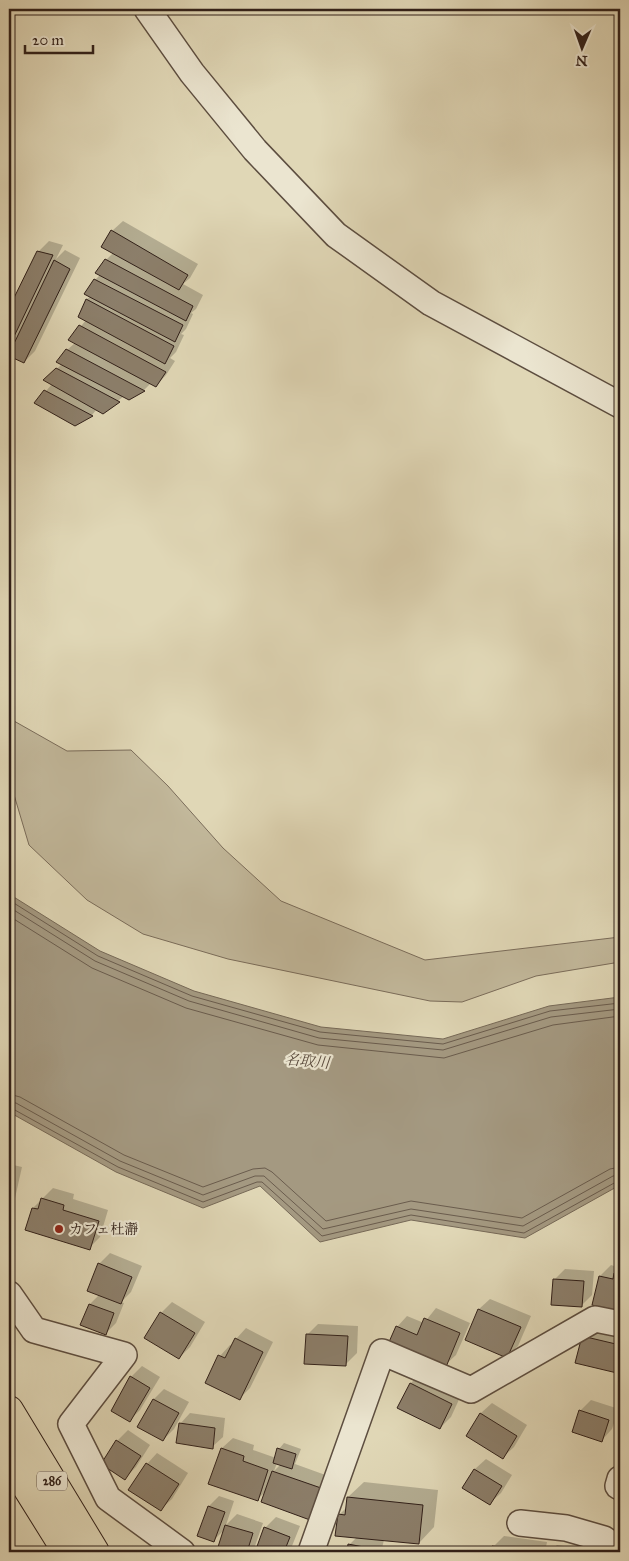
<svg xmlns="http://www.w3.org/2000/svg" width="629" height="1561" font-family="'IM FELL Great Primer','Noto Serif JP',serif">
<style>
.green{fill:#c2b89b;stroke:#7a6c5a}
.water{fill:#a49981;stroke:#766957}
.shadow{fill:#0003;fill-rule:evenodd}
.lines{fill:none;stroke-linecap:round;stroke-linejoin:round}
.shore{stroke:#6a5c4d;stroke-width:1}
.building{fill:#8c7f6b;stroke:#312019}
.minor-casing{stroke:#5d4e40;stroke-width:28}
.highway-casing{stroke:#312019;stroke-width:30}
.minor{stroke:#ebe5d0;stroke-width:25}
.highway{stroke:#e0d7b6;stroke-width:28}
.poi-dot{fill:#8f2418;stroke:#ebe5d0;stroke-width:2}
.labels{text-anchor:middle;stroke-width:4.5;stroke-linejoin:round;paint-order:stroke}
.shield{fill:#ebe5d0;stroke:#695b50;stroke-width:1}
.shield-label{font-size:12px;font-weight:bold;fill:#312019}
.poi-label{font-size:14px;fill:#312019;stroke:#ebe5d0;text-anchor:start}
.water-label{font-size:15px;font-style:italic;fill:#594a3d;stroke:#ebe5d0}
</style>
<rect width="100%" height="100%" fill="#e0d7b6"/>
<filter id="stains"><feTurbulence type="fractalNoise" baseFrequency=".004" numOctaves="4"/><feColorMatrix values="0 0 0 0 .2 0 0 0 0 .09 0 0 0 0 .02 0 0 0 .5 -.17"/></filter>
<radialGradient id="worn" r=".72"><stop offset=".6" stop-color="#630" stop-opacity="0"/><stop offset="1" stop-color="#630" stop-opacity=".3"/></radialGradient>
<!-- green -->
<path class="green" d="M14,721L67,751L131,750L168,786L223,848L281,901L425,960L620,937V962L536,976L462,1002L430,1001L228,959L143,934L87,900L29,845L9,778Z"/>
<!-- water -->
<path class="water" d="M9,894L100,951L194,991L321,1027L443,1039L549,1006L620,997V1185L525,1238L411,1220L320,1242L260,1186L203,1208L116,1172L9,1112Z"/>
<!-- shadow -->
<g class="shadow">
<path d="M123,221L198,264L190,278L183,284L203,295L196,309L191,313L193,314L186,329L181,334L184,335L176,352L170,358L175,361L166,375L156,386L151,383L144,390L129,398L124,396L103,413L97,409L92,415L75,424L36,403L52,384L45,380L62,364L67,350L75,343L70,340L86,320L79,317L87,299L91,296L95,280L101,274L106,260L113,253L112,231Z"/>
<path d="M49,241L63,245L56,259L65,250L80,258L35,351L24,362L14,344L9,350V311L38,252Z"/>
<path d="M9,1164L22,1167L13,1207L9,1211Z"/>
<path d="M53,1188L74,1194L73,1199L108,1210L100,1237L89,1248L33,1208Z"/>
<path d="M110,1253L142,1266L131,1292L121,1302L124,1303L116,1323L105,1334L90,1304L100,1294L99,1264Z"/>
<path d="M611,1265L620,1268V1310L593,1304L600,1276Z"/>
<path d="M565,1269L594,1271L592,1295L581,1306L554,1280Z"/>
<path d="M490,1299L531,1316L518,1346L507,1356L466,1339L479,1309Z"/>
<path d="M172,1302L205,1322L190,1347L179,1358L161,1313Z"/>
<path d="M436,1308L470,1323L456,1355L445,1365L397,1327L407,1316L424,1323Z"/>
<path d="M318,1324L358,1326L357,1353L346,1364L307,1335Z"/>
<path d="M594,1326L620,1332V1368L616,1372L583,1336Z"/>
<path d="M246,1328L273,1342L250,1388L239,1399L220,1356L230,1345L232,1346L236,1339Z"/>
<path d="M142,1366L160,1377L140,1410L130,1420L131,1377Z"/>
<path d="M421,1373L462,1393L451,1417L440,1428L411,1383Z"/>
<path d="M164,1389L189,1402L174,1429L163,1440L139,1427L154,1399Z"/>
<path d="M591,1400L619,1409L612,1429L602,1440L580,1411Z"/>
<path d="M492,1403L527,1425L514,1447L503,1457L468,1436L481,1413Z"/>
<path d="M190,1413L225,1418L223,1437L212,1447L180,1424Z"/>
<path d="M128,1430L150,1445L136,1467L125,1478L117,1441Z"/>
<path d="M233,1438L254,1445L253,1450L276,1458L279,1449L284,1443L301,1449L295,1464L331,1477L320,1507L266,1491L257,1500L222,1448ZM277,1463L281,1464L274,1471Z"/>
<path d="M157,1453L188,1473L172,1499L161,1509L147,1464Z"/>
<path d="M486,1459L512,1475L501,1493L490,1503L464,1488L475,1469Z"/>
<path d="M364,1482L438,1490L434,1527L419,1543L384,1540L381,1552H348L350,1544L357,1537L339,1515L347,1507L348,1497Z"/>
<path d="M219,1496L234,1501L226,1525L237,1514L263,1523L255,1546L249,1552H229L218,1549L224,1530L213,1541L198,1535L209,1506Z"/>
<path d="M276,1517L300,1526L290,1551L256,1552L265,1528Z"/>
<path d="M504,1536L547,1542L545,1552H492L493,1547Z"/>
<path d="M557,1545L598,1551V1552H549Z"/>
</g>
<g class="lines">
<!-- shore -->
<g class="shore">
<path d="M9,900L98,956L192,996L320,1032L443,1044L550,1011L620,1003"/>
<path d="M9,907L95,961L189,1001L319,1038L443,1050L551,1017L620,1009"/>
<path d="M9,916L92,968L186,1008L318,1045L444,1058L553,1025L620,1016"/>
<path d="M9,1094L20,1097L124,1155L203,1187L253,1169L265,1168L272,1172L326,1221L411,1201L522,1218L610,1169L620,1167"/>
<path d="M9,1102L16,1103L120,1161L203,1195L255,1176H264L323,1229L411,1209L523,1226L613,1176L620,1175"/>
<path d="M9,1108L13,1109L118,1167L203,1202L257,1182H262L322,1236L411,1215L524,1233L616,1182L620,1181"/>
</g>
</g>
<!-- building -->
<g class="building">
<path d="M111,230L188,275L179,290L101,247Z"/>
<path d="M37,251L53,255L9,347V308Z"/>
<path d="M105,259L193,306L186,321L95,273Z"/>
<path d="M54,260L70,269L24,363L9,356V354Z"/>
<path d="M94,279L183,325L175,342L84,294Z"/>
<path d="M86,299L174,346L165,364L78,317Z"/>
<path d="M79,325L166,372L156,387L68,340Z"/>
<path d="M66,349L145,391L129,400L56,362Z"/>
<path d="M56,368L120,402L103,414L43,380Z"/>
<path d="M44,390L93,416L75,426L34,403Z"/>
<path d="M41,1198L64,1205L63,1210L99,1221L90,1250L25,1230L32,1208L38,1209Z"/>
<path d="M98,1263L132,1277L121,1304L87,1291Z"/>
<path d="M614,1273L620,1275V1312L592,1305L599,1276L613,1279Z"/>
<path d="M553,1279L584,1281L582,1307L551,1305Z"/>
<path d="M89,1304L114,1313L106,1335L80,1325Z"/>
<path d="M478,1309L521,1327L507,1358L465,1340Z"/>
<path d="M160,1312L195,1333L179,1359L144,1338Z"/>
<path d="M424,1318L460,1333L446,1367L389,1342L396,1326L417,1335Z"/>
<path d="M306,1334L348,1336L346,1366L304,1364Z"/>
<path d="M582,1336L620,1345V1359L617,1373L575,1363Z"/>
<path d="M235,1338L263,1352L240,1400L205,1383L218,1355L225,1358Z"/>
<path d="M130,1376L150,1388L130,1422L111,1411Z"/>
<path d="M410,1383L452,1404L440,1429L397,1408Z"/>
<path d="M153,1399L179,1413L163,1441L137,1427Z"/>
<path d="M579,1410L609,1420L602,1442L572,1432Z"/>
<path d="M480,1413L517,1436L503,1459L466,1436Z"/>
<path d="M179,1423L215,1428L213,1449L176,1443Z"/>
<path d="M116,1440L141,1456L125,1480L101,1464Z"/>
<path d="M221,1448L244,1456L243,1461L268,1470L258,1501L208,1484Z"/>
<path d="M277,1448L296,1454L292,1469L273,1463Z"/>
<path d="M146,1463L179,1484L161,1511L128,1490Z"/>
<path d="M474,1469L502,1486L490,1505L462,1488Z"/>
<path d="M272,1471L321,1488L310,1520L261,1502Z"/>
<path d="M347,1497L423,1505L419,1544L335,1536L338,1514L345,1515Z"/>
<path d="M208,1506L225,1512L214,1542L197,1536Z"/>
<path d="M225,1525L253,1533L247,1552H225L217,1550Z"/>
<path d="M264,1527L290,1537L284,1552H255Z"/>
<path d="M348,1544L374,1549V1552H347Z"/>
<path d="M492,1546L533,1552H491Z"/>
</g>
<g class="lines">
<!-- minor casing -->
<g class="minor-casing">
<g id="minor">
<path d="M147,9L192,73L255,150L336,235L431,303L620,405"/>
<path d="M9,1294L34,1330L124,1355L71,1424L108,1498L182,1552"/>
<path d="M620,1479L618,1486L620,1487"/>
<path d="M520,1523L566,1528L604,1539L620,1550"/>
<path d="M311,1552L382,1352L471,1390L595,1319L620,1324"/>
</g>
</g>
<!-- highway casing -->
<g class="highway-casing">
<g id="highway">
<path d="M9,1410L95,1552"/>
<path d="M9,1459L67,1552"/>
</g>
</g>
<!-- minor -->
<use href="#minor" class="minor"/>
<!-- highway -->
<use href="#highway" class="highway"/>
</g>
<!-- markers -->
<circle class="poi-dot" cx="59" cy="1229" r="5"/>
<g class="labels">
<!-- shield labels -->
<rect class="shield" x="37" y="1471.5" width="30" height="19" rx="4"/>
<g class="shield-label">
<text x="52" y="1485">286</text>
</g>
<!-- poi labels -->
<g class="poi-label">
<text x="69" y="1234">カフェ杜瀞</text>
</g>
<!-- water labels -->
<g class="water-label">
<text transform="translate(307 1061) rotate(5)" y="5">名取川</text>
</g>
</g>
<!-- margin -->
<rect width="629" height="1561" fill="none" stroke="#e0d7b6" stroke-width="30"/>
<rect x="10" y="10" width="609" height="1541" fill="none" stroke="#312019" stroke-width="2.5"/>
<rect x="15" y="15" width="599" height="1531" fill="none" stroke="#312019"/>
<!-- north arrow -->
<g transform="translate(582 48) rotate(182)" stroke="#ebe5d0" stroke-width="4" paint-order="stroke">
<path d="M0-4L9 19L0 12L-9 19Z" fill="#312019"/>
<text y="-8" font-size="14" font-weight="bold" text-anchor="middle" fill="#312019">N</text>
</g>
<!-- scale -->
<path d="M25 45v8h68v-8" fill="none" stroke="#312019" stroke-width="2.5"/>
<text x="32" y="45" font-size="15" fill="#312019" stroke="#ebe5d0" stroke-width="4" paint-order="stroke">20 m</text>
<rect width="100%" height="100%" filter="url(#stains)"/>
<rect width="100%" height="100%" fill="url(#worn)"/>
</svg>
